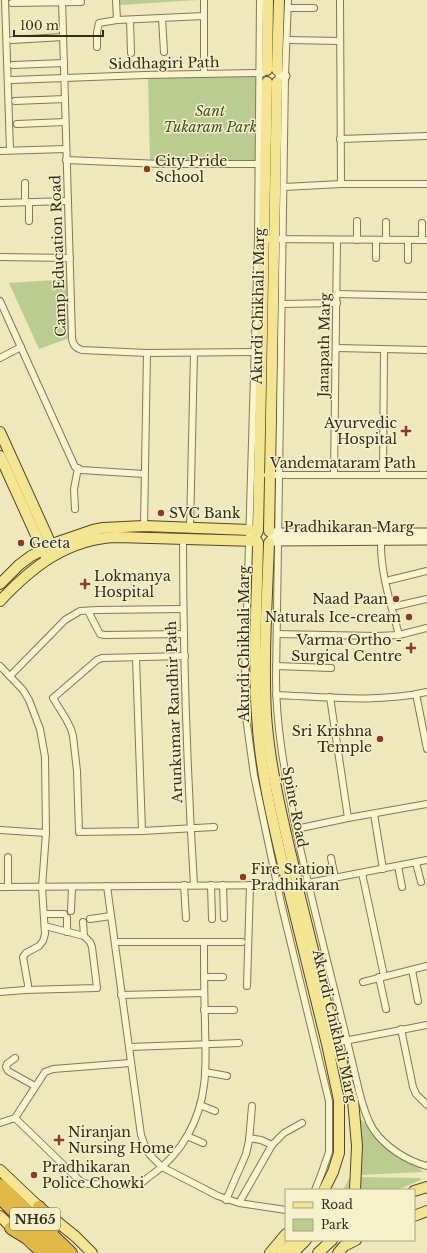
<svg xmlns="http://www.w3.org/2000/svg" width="427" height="1253" font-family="'Libre Baskerville',serif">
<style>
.green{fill:#bacc90}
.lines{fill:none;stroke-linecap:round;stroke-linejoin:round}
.street-casing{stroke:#867755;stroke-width:8}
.secondary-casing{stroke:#675839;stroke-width:11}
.primary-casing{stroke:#53442a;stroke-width:12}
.highway-casing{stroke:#53442a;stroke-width:14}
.street{stroke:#f9f4cf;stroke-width:6}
.secondary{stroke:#f9f4cf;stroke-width:9}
.primary{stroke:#f4e691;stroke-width:10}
.highway{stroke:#e1b948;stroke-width:12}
.poi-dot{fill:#953724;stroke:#f6f1cb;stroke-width:1.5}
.labels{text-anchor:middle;stroke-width:3;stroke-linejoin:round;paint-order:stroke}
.shield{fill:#f6f1cb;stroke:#6e6650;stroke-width:1}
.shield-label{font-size:13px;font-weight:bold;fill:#342b1b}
.street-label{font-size:14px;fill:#342b1b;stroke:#f6f1cb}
.park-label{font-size:14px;font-style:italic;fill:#3d5121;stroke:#f6f1cb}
.poi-label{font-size:14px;fill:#342b1b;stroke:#f6f1cb;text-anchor:start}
</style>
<rect width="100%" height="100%" fill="#eee8bc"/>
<!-- green -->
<g class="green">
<path d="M120,0H198L120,5Z"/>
<path d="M259,75V164L150,161L148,76Z"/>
<path d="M70,279L72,337L39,349L9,283Z"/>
<path d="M358,1117L423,1172L361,1175Z"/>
<path d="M350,1177L420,1178L421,1180L397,1190H343Z"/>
</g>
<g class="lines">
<!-- street casing -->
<g class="street-casing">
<g id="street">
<path d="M5,0L10,150"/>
<path d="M62,0L72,337C72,344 75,348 82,350L147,353L257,352"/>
<path d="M116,0L117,20"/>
<path d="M260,0L258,239L245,679L246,717L254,775L281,903L329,1101V1152L321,1175L315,1190"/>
<path d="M288,0L285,76L276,679C276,727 285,773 294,820C313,911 338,1000 359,1091C362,1103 366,1118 373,1129C385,1147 407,1161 427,1166"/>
<path d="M340,0L341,184"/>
<path d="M12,3L81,2"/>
<path d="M288,8H314"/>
<path d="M162,18L164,52"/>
<path d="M130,20L131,53"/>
<path d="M12,40L63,37"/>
<path d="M288,40L340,41"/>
<path d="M97,47V32L99,23L117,20L204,16"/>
<path d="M13,65L64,63"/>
<path d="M204,74V0"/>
<path d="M12,80L144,75L263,73"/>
<path d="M15,101L65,99"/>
<path d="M17,124L65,122"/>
<path d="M340,139L427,136"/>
<path d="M0,151L66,149"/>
<path d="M66,160L161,164H259"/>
<path d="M25,183V202"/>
<path d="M284,187L341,184H427"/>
<path d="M0,203L68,201"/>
<path d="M29,221V202"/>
<path d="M261,239L427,240"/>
<path d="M357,240V221"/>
<path d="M386,240V222"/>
<path d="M422,240V223"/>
<path d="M0,257L70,258"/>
<path d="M376,258V240"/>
<path d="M408,260V240"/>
<path d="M337,294L427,296"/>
<path d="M0,301L75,467L81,470L144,474"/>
<path d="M282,304L337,303"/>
<path d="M336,348L427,350"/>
<path d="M0,358L21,347"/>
<path d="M267,475H427"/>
<path d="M334,475L337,240"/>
<path d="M383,475L384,350"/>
<path d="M75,509L74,489L78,468"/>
<path d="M144,526L147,353"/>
<path d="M190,529L194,353"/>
<path d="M183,539C183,654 187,770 194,885"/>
<path d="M381,540C380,572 391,605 399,635"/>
<path d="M390,580L427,571"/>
<path d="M396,606L427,599"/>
<path d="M88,611L100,634L105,635L184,634"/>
<path d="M277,634L376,636L399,635L427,628"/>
<path d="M185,656L102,658L97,660L53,698L66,719L71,729L73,736L77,771L79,832L142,831L214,827"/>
<path d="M136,658L142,831"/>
<path d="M0,666L23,690L29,700L40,729L45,757L46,833L42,887L45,934L43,941L39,946L26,953L23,957L28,985V988L25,990L0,992"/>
<path d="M276,666L331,668"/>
<path d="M10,676L65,620L80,611L97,610L183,609"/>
<path d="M416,694L427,749"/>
<path d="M276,695C324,697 380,703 427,692"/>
<path d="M330,697L348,818"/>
<path d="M374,814L383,869"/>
<path d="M296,829L348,818L427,804"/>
<path d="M0,830L46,833"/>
<path d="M8,857V887"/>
<path d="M331,858L335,878"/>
<path d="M416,863L421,882"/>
<path d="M398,866L402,887"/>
<path d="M362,873L384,976"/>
<path d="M184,885L186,918"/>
<path d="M211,885L212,919"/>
<path d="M223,885L224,918"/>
<path d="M107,886L141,1135L145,1146L150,1155L162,1167L218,1196L239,1203L286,1210"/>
<path d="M0,887L277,885L288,888"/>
<path d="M298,887L308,883L427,860"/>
<path d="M71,911L72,887"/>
<path d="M44,914H64"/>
<path d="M90,919L111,916"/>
<path d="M83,922L84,936"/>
<path d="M67,932V918"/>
<path d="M115,942H242"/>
<path d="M412,970L418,1001"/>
<path d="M204,977H223"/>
<path d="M379,977L386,1009"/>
<path d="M363,982L427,966"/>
<path d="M247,986L250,885"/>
<path d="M25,990L97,988L92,947L90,942L84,936L45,926"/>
<path d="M121,995L204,993"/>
<path d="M204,1010H234"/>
<path d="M401,1029L413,1087L416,1094L427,1105"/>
<path d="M334,1043L427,1025"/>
<path d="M129,1047L239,1043"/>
<path d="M15,1058L7,1064L6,1067L8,1071L35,1086"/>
<path d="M205,1072L227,1076"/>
<path d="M200,1105L215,1111"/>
<path d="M15,1118L77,1178L83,1183L89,1184C101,1184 131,1187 141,1183C145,1181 149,1176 153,1174C182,1153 200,1120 204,1085C207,1064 205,1042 205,1021C204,995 204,969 204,942"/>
<path d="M0,1123L15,1118L45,1072L53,1069L130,1063"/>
<path d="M187,1136L203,1143"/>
<path d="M249,1138L261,1140L272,1145"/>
<path d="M226,1200L246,1154L249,1141L252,1106"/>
<path d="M239,1203L272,1145L284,1133L302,1123"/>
</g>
</g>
<!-- secondary casing -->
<g class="secondary-casing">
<g id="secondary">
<path d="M280,76H285"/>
<path d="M271,533H427"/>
<path d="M270,541L427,540"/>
</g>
</g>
<!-- primary casing -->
<g class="primary-casing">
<g id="primary">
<path d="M267,70L268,0"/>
<path d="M277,70L279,0"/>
<path d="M0,432L54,551"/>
<path d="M0,456L45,555"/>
<path d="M258,531L267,82"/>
<path d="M269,531L277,82"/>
<path d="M258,543C257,600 253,659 257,716C260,773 275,831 288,886"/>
<path d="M269,543C267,600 263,658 266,715C270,772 285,829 298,885"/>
<path d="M0,584L19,565L31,556L58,542L93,530L103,528L144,526L250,530L257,533"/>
<path d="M0,601C32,567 67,539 116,537L257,541"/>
<path d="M298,889L336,1043L353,1100L357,1146L355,1190"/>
<path d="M289,890L327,1044L339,1100V1153L333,1172L324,1190"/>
<path d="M0,1170L39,1207L76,1237L92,1253"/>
<path d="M414,1191L427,1187"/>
<path d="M0,1216L17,1233"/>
<path d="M414,1216L427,1211"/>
<path d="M270,1253L286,1234"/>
<path d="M282,1253L295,1240"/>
<path d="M293,1253L306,1240"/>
<path d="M318,1253L332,1240"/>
<path d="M338,1253L344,1246L356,1240"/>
</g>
</g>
<!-- highway casing -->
<g class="highway-casing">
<g id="highway">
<path d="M0,1185L71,1253"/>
<path d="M0,1198L57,1253"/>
<path d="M39,1207L48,1221L54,1227"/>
<path d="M11,1228L27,1238L43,1253"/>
</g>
</g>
<!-- street -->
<use href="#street" class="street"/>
<!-- secondary -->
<use href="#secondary" class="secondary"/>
<!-- primary -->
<use href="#primary" class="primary"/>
<!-- highway -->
<use href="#highway" class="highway"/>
</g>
<!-- markers -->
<g class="poi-dot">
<circle cx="147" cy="169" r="4"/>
<path d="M404 425h4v4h4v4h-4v4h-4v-4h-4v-4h4z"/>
<circle cx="161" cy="513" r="4"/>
<circle cx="21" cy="543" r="4"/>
<path d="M83 578h4v4h4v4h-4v4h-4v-4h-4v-4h4z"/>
<circle cx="396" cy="599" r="4"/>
<circle cx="409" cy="617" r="4"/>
<path d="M409 642h4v4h4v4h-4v4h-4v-4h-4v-4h4z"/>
<circle cx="380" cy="739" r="4"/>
<circle cx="243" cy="877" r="4"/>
<path d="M57 1134h4v4h4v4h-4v4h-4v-4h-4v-4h4z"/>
<circle cx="34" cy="1175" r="4"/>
</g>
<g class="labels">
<!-- shield labels -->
<rect class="shield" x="10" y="1208" width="50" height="22" rx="3"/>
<g class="shield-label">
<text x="35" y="1224">NH65</text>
</g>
<!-- street labels -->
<g class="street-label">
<text transform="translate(164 63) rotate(-1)" y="5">Siddhagiri Path</text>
<text transform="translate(58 256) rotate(-92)" y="5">Camp Education Road</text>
<text transform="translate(258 306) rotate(-89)" y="5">Akurdi Chikhali Marg</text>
<text transform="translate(324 345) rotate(-89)" y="5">Janapath Marg</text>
<text x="343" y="468">Vandemataram Path</text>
<text x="349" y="532">Pradhikaran Marg</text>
<text transform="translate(244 644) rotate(-90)" y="5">Akurdi Chikhali Marg</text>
<text transform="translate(174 712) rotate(-92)" y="5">Arunkumar Randhir Path</text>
<text transform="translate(295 807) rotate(79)" y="5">Spine Road</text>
<text transform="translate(335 1026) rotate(77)" y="5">Akurdi Chikhali Marg</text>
</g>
<!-- park labels -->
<g class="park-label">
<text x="210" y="116">Sant<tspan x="210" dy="16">Tukaram Park</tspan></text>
</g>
<!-- poi labels -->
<g class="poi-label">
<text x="155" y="166">City Pride<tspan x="155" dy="16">School</tspan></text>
<text x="397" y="428" text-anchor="end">Ayurvedic<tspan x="397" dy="16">Hospital</tspan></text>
<text x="169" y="518">SVC Bank</text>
<text x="29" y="548">Geeta</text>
<text x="94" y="581">Lokmanya<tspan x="94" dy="16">Hospital</tspan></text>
<text x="388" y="604" text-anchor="end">Naad Paan</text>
<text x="401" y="622" text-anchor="end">Naturals Ice-cream</text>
<text x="402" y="645" text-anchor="end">Varma Ortho -<tspan x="402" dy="16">Surgical Centre</tspan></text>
<text x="372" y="736" text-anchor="end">Sri Krishna<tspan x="372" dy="16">Temple</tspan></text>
<text x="251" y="874">Fire Station<tspan x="251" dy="16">Pradhikaran</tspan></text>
<text x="68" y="1137">Niranjan<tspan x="68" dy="16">Nursing Home</tspan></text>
<text x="42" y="1172">Pradhikaran<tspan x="42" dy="16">Police Chowki</tspan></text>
</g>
</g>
<!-- legend -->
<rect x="285" y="1189" width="130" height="52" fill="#f6f1cb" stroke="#a8a285"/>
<rect x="293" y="1202" width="20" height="6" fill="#f4e691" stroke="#a8a285"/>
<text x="321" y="1209" font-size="12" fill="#342b1b">Road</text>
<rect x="293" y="1219" width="20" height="12" fill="#bacc90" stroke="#a8a285"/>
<text x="321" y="1229" font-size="12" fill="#342b1b">Park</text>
<!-- scale -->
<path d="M14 30v6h89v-6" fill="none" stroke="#342b1b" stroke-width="2"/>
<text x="20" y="30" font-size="12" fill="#342b1b" stroke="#f6f1cb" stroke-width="3" paint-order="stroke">100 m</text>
</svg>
